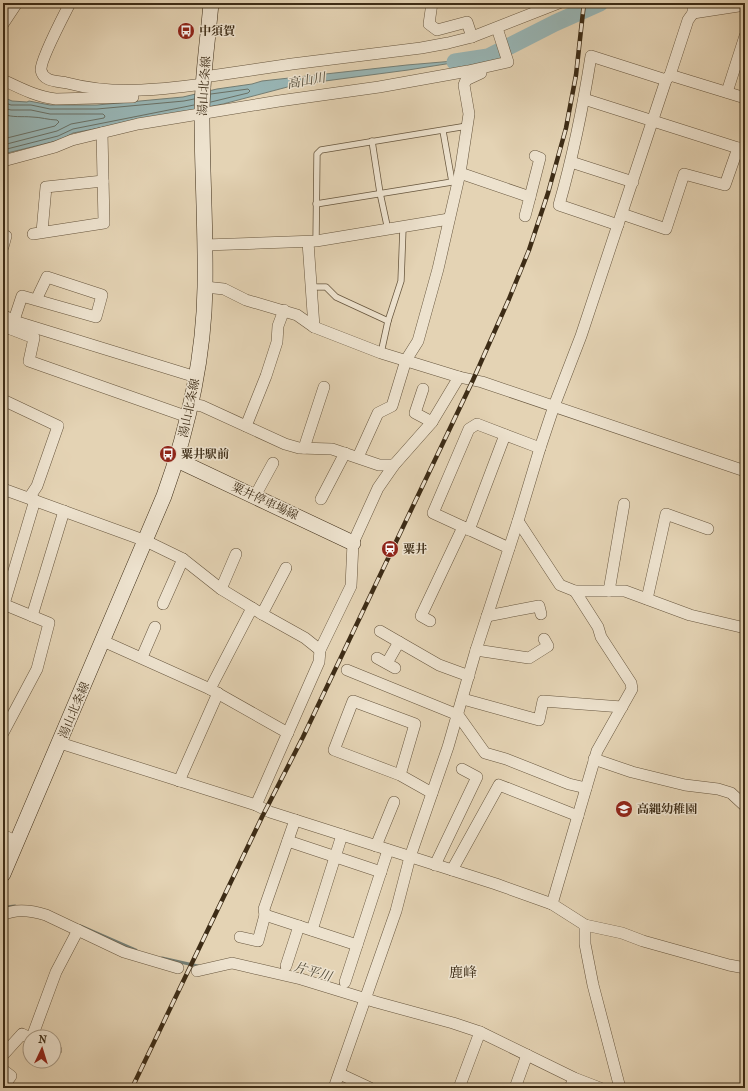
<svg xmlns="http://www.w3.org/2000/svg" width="748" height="1091" font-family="'IM FELL French Canon','Noto Serif JP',serif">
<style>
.water{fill:#98b6b6;stroke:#747f76}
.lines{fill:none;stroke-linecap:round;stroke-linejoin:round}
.shore{stroke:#6a7166;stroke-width:1}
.stream{stroke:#747f76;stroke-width:3}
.river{stroke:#98b6b6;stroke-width:17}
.service-casing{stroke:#67563e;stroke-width:7}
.minor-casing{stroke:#67563e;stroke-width:12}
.secondary-casing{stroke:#3d2c16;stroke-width:16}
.service{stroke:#ede2ce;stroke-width:5.5}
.minor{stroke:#ede2ce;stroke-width:11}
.secondary{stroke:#ede2ce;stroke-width:15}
.rail-casing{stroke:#3d2c16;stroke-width:4.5}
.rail{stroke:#ede2ce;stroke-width:3;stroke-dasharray:9;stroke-linecap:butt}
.labels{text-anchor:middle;stroke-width:3;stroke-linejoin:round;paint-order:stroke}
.poi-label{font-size:12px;font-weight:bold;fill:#3d2c16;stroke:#ede2ce;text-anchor:start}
.street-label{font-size:12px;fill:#3d2c16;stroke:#ede2ce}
.water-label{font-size:13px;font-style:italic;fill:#4f4836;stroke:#ede2ce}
.quarter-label{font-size:14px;fill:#3d2c16;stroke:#ede2ce}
</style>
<rect width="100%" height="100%" fill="#e4d3b4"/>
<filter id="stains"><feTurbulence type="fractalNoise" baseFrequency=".005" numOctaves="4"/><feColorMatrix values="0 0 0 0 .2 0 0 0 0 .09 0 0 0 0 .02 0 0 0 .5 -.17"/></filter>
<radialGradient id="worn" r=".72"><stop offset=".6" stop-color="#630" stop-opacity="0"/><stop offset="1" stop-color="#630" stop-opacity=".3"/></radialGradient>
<!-- water -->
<path class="water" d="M477,59L408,70L295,85L223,104L73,133L60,140L3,154V97L12,101L27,102L29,101L50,105H97L183,97L217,89L252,84L262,81L407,65Z"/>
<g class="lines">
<!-- shore -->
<g class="shore">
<path d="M3,102L11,105H31L50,109H97L184,101L194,99"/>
<path d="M211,102L248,93L250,91L248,89L211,94"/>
<path d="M3,108L11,110H31L50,114H103L105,116L104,118L71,124L57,131L3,145"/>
<path d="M3,114C13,118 22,116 32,117C40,117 49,120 57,120L59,122L55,126L3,139"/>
<path d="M3,150L58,136L73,129L194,105"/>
</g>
<!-- stream -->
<g class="stream">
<path d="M6,907L15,906"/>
<path d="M81,926L136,950"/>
<path d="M162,958L198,966"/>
</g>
<!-- river -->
<path class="river" d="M455,62L488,57L555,23L600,3"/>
<!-- service casing -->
<g class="service-casing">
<g id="service">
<path d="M372,141L380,193L388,230"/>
<path d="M316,204L452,182L443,131"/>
<path d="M316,241L317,154L321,150L467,126"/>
<path d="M312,287H326L336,297L388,321"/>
<path d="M381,353L388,321L401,281L403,228"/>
</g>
</g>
<!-- minor casing -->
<g class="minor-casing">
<g id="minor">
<path d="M70,3C64,15 40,60 41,70C43,82 58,81 67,83C112,95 158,90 204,84"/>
<path d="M432,3L429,24L437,30L467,22L472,37"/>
<path d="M693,13L745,5"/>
<path d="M3,24L17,3"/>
<path d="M670,75L745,98"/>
<path d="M204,77L292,64L421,48L448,43L472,37L559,3"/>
<path d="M3,80C20,88 37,97 56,99L133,97"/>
<path d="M727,92L745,36"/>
<path d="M584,99L738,148H744"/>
<path d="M3,161L55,147L72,140L138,124L279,101L379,87L468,71L508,62L497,28"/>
<path d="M571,162L633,182"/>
<path d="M460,173L530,197L540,158L535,156"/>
<path d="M622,214L666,229L684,174L725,185L738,148"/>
<path d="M525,216L530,197"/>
<path d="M618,225L559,205C573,156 583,107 591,56L666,80"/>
<path d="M42,232L46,187L103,181"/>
<path d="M33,234L104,223L102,133"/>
<path d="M308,242L314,327"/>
<path d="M205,245L316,241L449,219"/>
<path d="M3,247L6,236"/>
<path d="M205,287L224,289L246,300L297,315L314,327L381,353L459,377L482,382L745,471"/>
<path d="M3,315L14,321L196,377"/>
<path d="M3,326L34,338L29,361L188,417"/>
<path d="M11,329L22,296L96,317L102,295L47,277L36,300"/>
<path d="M423,389L415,413L432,422"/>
<path d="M3,400L58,426L37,486L29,498"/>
<path d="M191,404L202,406L285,444L299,448L332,449L379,465H394"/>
<path d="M246,426L266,376L277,342L278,326L284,310"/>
<path d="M304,448L324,387"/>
<path d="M358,457L378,413L392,406L406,360L418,341L438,269L460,173L469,114L464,85L466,80L481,73"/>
<path d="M3,489L146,541L183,559L221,589L262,614L305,638L320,650"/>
<path d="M255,496L273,463"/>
<path d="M321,499L345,453"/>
<path d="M518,521L560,585L575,591H625L690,615L745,628"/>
<path d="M469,530L505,435"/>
<path d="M509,548L433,513L469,429L477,424L540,448"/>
<path d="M221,589L236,554"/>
<path d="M609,591L624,504"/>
<path d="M647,599L666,514L708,529"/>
<path d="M3,604L49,623L37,669L3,733"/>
<path d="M4,604L35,500"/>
<path d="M163,604L183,559"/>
<path d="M262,614L286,568"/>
<path d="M32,616L64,511"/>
<path d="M487,616L539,606L541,614"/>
<path d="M430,621L421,616L463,527"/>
<path d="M380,631L399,642"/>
<path d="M103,641L210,689L288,733"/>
<path d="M476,650L529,658L548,646L544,639"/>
<path d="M142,657L155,627"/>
<path d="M377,658L395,668"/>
<path d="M387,663L399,642L439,665L469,676"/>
<path d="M347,670L458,715L485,753L506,759L569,784L586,788"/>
<path d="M210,689L252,608"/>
<path d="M463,699L539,720L543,701L622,707"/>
<path d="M60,743L256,805L270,812L496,884L552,904L585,925L622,933L643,941L729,965L745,968"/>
<path d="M594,759L632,772L685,785L718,789L731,793L745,806"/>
<path d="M400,775L415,724L353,701L334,750L400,775L432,793"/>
<path d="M179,781L218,693"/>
<path d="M256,805L319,662L320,650L351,586L353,543L378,488L394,465L432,422L459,377"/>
<path d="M295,820L264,909L265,915L357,945"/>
<path d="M3,835L17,842"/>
<path d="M288,841L381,872"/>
<path d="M376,846L394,802"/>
<path d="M435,865L477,777L462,769"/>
<path d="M452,870L499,785L578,816"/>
<path d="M552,904L597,751L632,689L631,683L601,637L598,627L575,591"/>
<path d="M3,915C16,908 33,911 46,915L124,952L178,968"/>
<path d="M585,925V944L593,985L620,1088"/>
<path d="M312,930L342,835"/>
<path d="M240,937L258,941L265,915"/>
<path d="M286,966L299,926"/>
<path d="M197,971L232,963L301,979L376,1002L453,1023L480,1032L574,1078L600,1088"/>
<path d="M345,982L388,850"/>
<path d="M32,1037L56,972L78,930"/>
<path d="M54,1049L56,1050"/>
<path d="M3,1055L22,1034L30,1038"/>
<path d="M3,1070L11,1076L3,1087"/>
<path d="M340,1074L370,1088"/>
<path d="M334,1088L396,911L410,857L448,747L476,650L518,521L540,448L554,406L581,336L666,80L670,75L688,20L693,13V3"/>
<path d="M459,1088L480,1032"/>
<path d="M515,1088L527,1055"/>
<path d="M570,1088L574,1078"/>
</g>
</g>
<!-- secondary casing -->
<g class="secondary-casing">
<g id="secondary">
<path d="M177,460L353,543"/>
<path d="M3,874L164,496C188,429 204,358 205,287C206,229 202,172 202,114C202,77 208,40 211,3"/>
</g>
</g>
<!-- service -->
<use href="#service" class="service"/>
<!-- minor -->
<use href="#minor" class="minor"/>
<!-- secondary -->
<use href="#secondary" class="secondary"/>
<!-- rail casing -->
<g class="rail-casing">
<path id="rail" d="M132,1088L262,817L303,737L473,380L509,299L529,250L548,193L566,128L576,75L584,3"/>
</g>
<!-- rail -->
<use href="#rail" class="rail"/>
</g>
<!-- icons -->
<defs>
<g id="bus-disc" transform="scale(0.9)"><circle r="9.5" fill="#8f2418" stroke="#ede2ce"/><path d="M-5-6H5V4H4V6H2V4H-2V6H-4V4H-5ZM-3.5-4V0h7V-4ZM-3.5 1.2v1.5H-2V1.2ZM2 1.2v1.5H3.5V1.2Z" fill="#fff"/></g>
<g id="station-disc" transform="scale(0.9)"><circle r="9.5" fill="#8f2418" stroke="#ede2ce"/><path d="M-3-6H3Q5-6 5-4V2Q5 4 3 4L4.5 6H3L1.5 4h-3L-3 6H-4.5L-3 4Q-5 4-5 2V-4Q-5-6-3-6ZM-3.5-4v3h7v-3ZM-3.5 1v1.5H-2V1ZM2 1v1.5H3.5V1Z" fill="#fff"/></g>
<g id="school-disc" transform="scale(0.9)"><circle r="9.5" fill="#8f2418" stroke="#ede2ce"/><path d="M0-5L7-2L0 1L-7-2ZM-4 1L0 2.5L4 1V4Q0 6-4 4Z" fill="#fff"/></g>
</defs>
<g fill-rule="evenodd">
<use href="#bus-disc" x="186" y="31"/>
<use href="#bus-disc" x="168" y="454"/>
<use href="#station-disc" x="390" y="549"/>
<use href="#school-disc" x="624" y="809"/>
</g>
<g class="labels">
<!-- poi labels -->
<g class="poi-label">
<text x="199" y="35">中須賀</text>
<text x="181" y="458">粟井駅前</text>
<text x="403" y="553">粟井</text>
<text x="637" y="813">高縄幼稚園</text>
</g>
<!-- street labels -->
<g class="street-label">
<text transform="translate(204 86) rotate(-86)" y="4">湯山北条線</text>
<text transform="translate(189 408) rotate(-78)" y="4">湯山北条線</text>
<text transform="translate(265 501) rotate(25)" y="4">粟井停車場線</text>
<text transform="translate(74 710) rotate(-67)" y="4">湯山北条線</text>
</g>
<!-- water labels -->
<g class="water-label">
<text transform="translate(306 80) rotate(-10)" y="5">高山川</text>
<text transform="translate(313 971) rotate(16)" y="5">片平川</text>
</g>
<!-- quarter labels -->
<g class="quarter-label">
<text x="463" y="977">鹿峰</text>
</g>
</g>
<!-- margin -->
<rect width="748" height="1091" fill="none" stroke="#e4d3b4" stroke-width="16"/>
<rect x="4" y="4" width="740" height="1083" fill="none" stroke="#3d2c16" stroke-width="2"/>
<rect x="8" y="8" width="732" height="1075" fill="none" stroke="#3d2c16"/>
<!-- north arrow -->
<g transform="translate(42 1049) rotate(4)"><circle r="19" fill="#ede2ce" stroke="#a79984"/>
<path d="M0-3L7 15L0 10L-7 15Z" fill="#8f2418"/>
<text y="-6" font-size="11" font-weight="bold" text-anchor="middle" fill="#3d2c16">N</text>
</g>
<rect width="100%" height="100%" filter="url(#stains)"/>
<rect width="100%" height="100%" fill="url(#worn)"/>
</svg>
